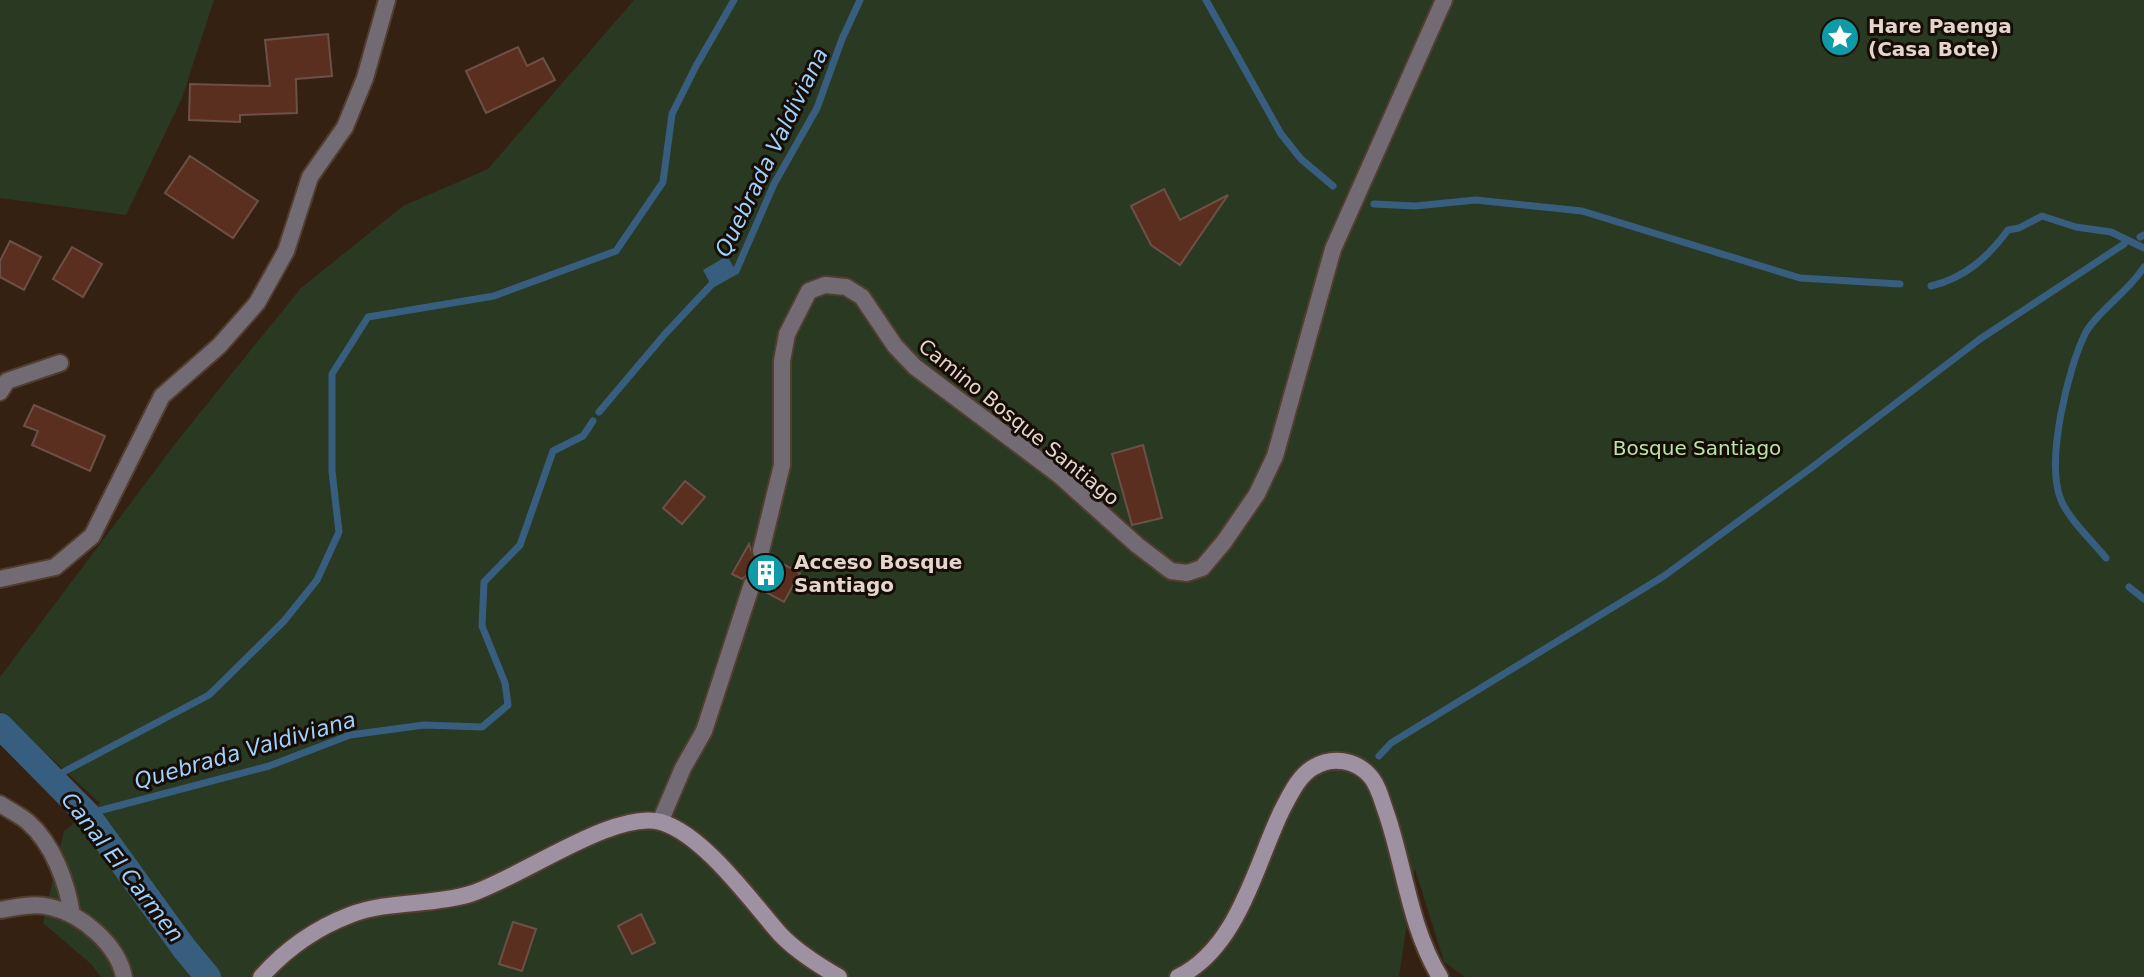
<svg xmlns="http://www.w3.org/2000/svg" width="2144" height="977" font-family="'DejaVu Sans',sans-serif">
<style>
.green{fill:#293922}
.water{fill:#375e7f}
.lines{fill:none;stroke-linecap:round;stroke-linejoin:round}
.stream{stroke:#375e7f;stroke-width:7}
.canal{stroke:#375e7f;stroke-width:26}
.building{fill:#5b2f20;stroke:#6c5047;stroke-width:2}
.street-tunnel{stroke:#4f3c2e;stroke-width:16;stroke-dasharray:16 8;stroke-linecap:butt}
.street-casing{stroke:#513e30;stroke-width:20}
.secondary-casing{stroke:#513e30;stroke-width:20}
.street{stroke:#736b74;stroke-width:16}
.secondary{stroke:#9e91a1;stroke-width:16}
.labels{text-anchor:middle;stroke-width:6;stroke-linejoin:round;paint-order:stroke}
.poi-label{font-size:20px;font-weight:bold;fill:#e4d6cd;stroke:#160d07;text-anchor:start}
.street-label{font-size:20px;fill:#e4d6cd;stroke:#160d07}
.park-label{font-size:20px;fill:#b8e6a4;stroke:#160d07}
.water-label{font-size:22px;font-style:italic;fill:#9fd1fc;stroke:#160d07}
</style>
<rect width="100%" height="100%" fill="#352112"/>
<!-- green -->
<g class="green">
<path d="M0,0H214L182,98L126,215L0,198Z"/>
<path d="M634,0H2144V977H1465L1444,962L1415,869L1399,977H101L91,964L43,923L64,831L100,803L0,711V677L178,440L301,288L403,206L488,169Z"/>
</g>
<!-- water -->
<path class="water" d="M727,256L736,271L711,285L703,270Z"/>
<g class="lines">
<!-- stream -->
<g class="stream">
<path d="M1206,0L1281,134L1301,159L1333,186"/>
<path d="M1374,204L1415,206L1476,200L1582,211L1800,278L1900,284"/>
<path d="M2140,237L2144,235"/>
<path d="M1931,286C1965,278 1988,257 2008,230L2019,228L2042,216L2076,227L2111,232L2144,248"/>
<path d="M599,412L665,334L711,285L736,271L774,184L817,108L842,39L860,0"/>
<path d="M2106,558C2093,542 2068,518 2061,500C2045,462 2068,367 2086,332C2097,312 2129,291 2144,267"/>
<path d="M2129,587L2144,599"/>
<path d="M1379,756L1391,743L1664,576L1811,468L1980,339L2124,244"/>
<path d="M52,778L209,695L284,621L317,580L339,532L332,471V374L368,317L494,296L616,251L663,182L672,114L696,66L734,0"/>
<path d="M87,814L269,766L350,735L424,725L482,727L508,705L505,683L482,626L484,582L520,545L553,451L583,436L593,421"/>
</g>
<!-- canal -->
<path class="canal" d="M0,726L87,814L184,948L208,977"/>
</g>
<!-- building -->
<g class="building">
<path d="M328,34L332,76L296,79L297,113L240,115V122L189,120L190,84L270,86L265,40Z"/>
<path d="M518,47L527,66L543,58L555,80L486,113L466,71Z"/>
<path d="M190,156L258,201L233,238L165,193Z"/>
<path d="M1164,189L1180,220L1228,195L1180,265L1151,245L1131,206Z"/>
<path d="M10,241L41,257L24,290L0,277V261Z"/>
<path d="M72,247L102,264L83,297L53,279Z"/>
<path d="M34,405L105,436L90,471L32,445L38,431L24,426Z"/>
<path d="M1143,445L1162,518L1132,525L1112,454Z"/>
<path d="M685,481L705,497L682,524L663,508Z"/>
<path d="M749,544L754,559L763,562L770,557L800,573L784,602L762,590V581L756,574H749L742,579L732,574Z"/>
<path d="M641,914L655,943L632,954L618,926Z"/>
<path d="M513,922L536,929L522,971L499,964Z"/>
</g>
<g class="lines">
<!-- street-tunnel -->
<path class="street-tunnel" d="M752,584L761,551"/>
<!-- street casing -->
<g class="street-casing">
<g id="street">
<path d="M0,392L7,381L60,363"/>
<path d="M761,551L782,465V361L787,334L809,291L825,285L846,287L862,297L895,346L915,367L1059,475L1137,545L1171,571L1187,573L1202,568L1224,542L1257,494L1275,456L1333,249L1444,0"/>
<path d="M0,579L55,567L92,536L162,396L219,346L257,303L286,251L310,177L345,127L365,78L387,0"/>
<path d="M0,804C9,810 20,815 28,822C53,844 67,882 72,915"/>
<path d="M660,822L683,768L704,731L752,584"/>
<path d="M0,910C16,907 34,903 50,907C82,914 118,945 124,977"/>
</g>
</g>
<!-- secondary casing -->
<g class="secondary-casing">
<g id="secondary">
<path d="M261,977C285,950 316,928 350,915C389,900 431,906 470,894C519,879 614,809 661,822C704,835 751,901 780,934C796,951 818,965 839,977"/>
<path d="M1178,977C1238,948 1255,866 1282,810C1290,795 1299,775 1314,767C1333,756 1356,760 1370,776C1379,786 1382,802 1387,815C1405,869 1410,928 1440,977"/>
</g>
</g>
<!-- street -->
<use href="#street" class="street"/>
<!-- secondary -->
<use href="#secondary" class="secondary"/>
</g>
<!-- icons -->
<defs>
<g id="sight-disc" transform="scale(2)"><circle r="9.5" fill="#0f9aa8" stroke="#160d07"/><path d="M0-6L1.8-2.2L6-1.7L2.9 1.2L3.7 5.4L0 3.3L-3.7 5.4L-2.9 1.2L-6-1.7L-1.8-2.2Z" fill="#fff"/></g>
<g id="building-disc" transform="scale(2)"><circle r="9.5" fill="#0f9aa8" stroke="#160d07"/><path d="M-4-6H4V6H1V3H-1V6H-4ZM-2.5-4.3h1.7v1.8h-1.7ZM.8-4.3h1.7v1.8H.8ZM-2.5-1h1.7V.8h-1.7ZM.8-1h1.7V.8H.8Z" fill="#fff"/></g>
</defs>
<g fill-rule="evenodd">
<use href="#sight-disc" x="1840" y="37"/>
<use href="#building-disc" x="766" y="573"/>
</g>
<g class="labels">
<!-- poi labels -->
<g class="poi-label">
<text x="1868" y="33">Hare Paenga<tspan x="1868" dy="23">(Casa Bote)</tspan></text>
<text x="794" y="569">Acceso Bosque<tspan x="794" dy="23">Santiago</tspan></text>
</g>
<!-- street labels -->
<g class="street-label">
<text transform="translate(1019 422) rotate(39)" y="7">Camino Bosque Santiago</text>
</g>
<!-- park labels -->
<g class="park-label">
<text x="1697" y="455">Bosque Santiago</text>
</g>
<!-- water labels -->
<g class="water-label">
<text transform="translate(771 152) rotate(-64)" y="8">Quebrada Valdiviana</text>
<text transform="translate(245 750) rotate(-16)" y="8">Quebrada Valdiviana</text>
<text transform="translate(123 867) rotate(52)" y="8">Canal El Carmen</text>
</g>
</g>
</svg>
